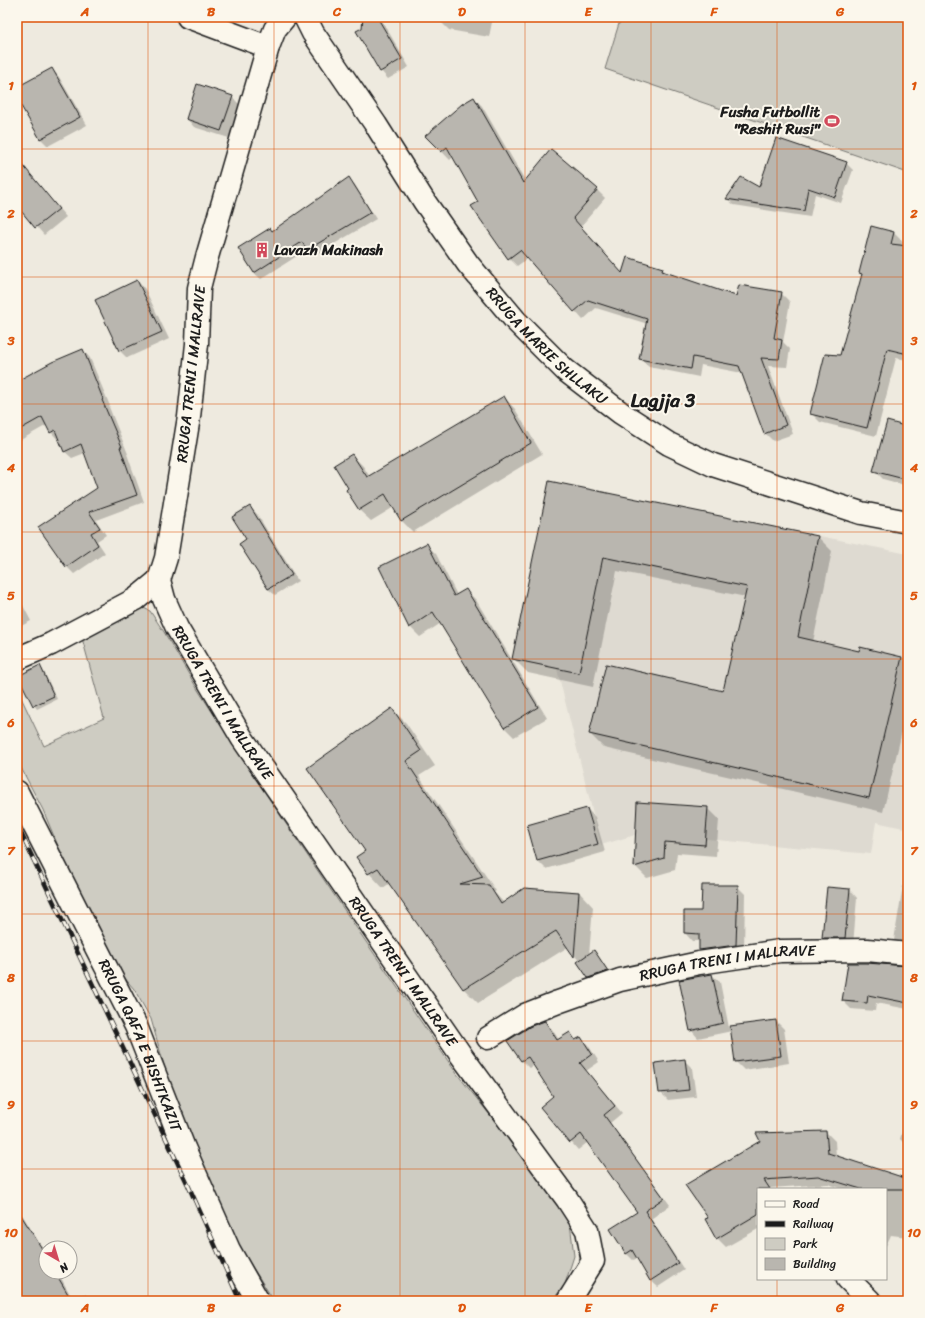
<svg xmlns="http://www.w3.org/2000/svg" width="925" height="1318" font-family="Sriracha,sans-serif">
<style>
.built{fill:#dedad1}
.green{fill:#ceccc2;stroke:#75746f}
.shadow{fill:#0003}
.building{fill:#b9b6af;stroke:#1c1c1c}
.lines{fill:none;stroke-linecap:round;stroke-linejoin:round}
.minor-casing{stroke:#1c1c1c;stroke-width:25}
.secondary-casing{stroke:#1c1c1c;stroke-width:25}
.minor{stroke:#fbf7ec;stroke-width:22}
.secondary{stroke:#fbf7ec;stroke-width:22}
.rail-casing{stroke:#1c1c1c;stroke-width:4.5}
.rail{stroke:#fbf7ec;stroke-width:3;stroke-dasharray:9;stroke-linecap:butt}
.grid{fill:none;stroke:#de560d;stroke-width:1;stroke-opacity:0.55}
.labels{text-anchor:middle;stroke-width:4;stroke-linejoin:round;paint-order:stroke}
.poi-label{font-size:15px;font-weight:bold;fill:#1c1c1c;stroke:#fbf7ec;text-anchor:end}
.street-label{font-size:15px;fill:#1c1c1c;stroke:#fbf7ec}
.district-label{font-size:19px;font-weight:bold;fill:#1c1c1c;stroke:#fbf7ec}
.neatline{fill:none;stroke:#de560d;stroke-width:1.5}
.grid-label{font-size:13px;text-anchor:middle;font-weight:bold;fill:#de560d}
</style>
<rect width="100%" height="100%" fill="#eeeadf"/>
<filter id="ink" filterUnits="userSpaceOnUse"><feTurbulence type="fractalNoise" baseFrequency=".025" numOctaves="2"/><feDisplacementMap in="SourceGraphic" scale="8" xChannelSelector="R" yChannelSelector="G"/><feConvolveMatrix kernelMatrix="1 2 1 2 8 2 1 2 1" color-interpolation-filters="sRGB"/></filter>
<g filter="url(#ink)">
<!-- built -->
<path class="built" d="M549,481L908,554V829L876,822L871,854L706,839L666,842L664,858L634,867L635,835L601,845L557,669L512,659Z"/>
<!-- green -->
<g class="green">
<path d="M621,17H908V173L605,69Z"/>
<path d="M137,605L150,611L164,632L198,690L257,781L364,939L457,1074L555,1196L570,1223L574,1256L565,1284L552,1301H274L234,1238L175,1104L151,1019L134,989L112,963L66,865L43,810L17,760V689L44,746L104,718L82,638Z"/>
</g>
<!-- shadow -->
<g class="shadow">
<path d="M368,17H380L409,67L388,79L381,71L366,26Z"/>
<path d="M436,17H493L489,37L449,30Z"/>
<path d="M52,69L59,77L87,125L48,146L40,138L17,97V89Z"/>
<path d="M232,97L240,105L229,138L194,127L187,119Z"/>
<path d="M474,98L482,106L526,182L597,190L605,198L581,226L623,274L662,269L668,274L737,297L781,293L790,302L783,342L790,349L787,367L768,366L793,434L773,441L765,433L742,373L701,365L699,377L649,367L640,359L648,324L596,308L583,320L528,258L517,266L509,258L453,157L450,160L427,136Z"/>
<path d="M846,163L853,170L841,203L815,194L810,217L734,205L727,199Z"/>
<path d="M17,175L32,177L66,217L44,235L17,204Z"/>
<path d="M349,179L355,185L376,219L314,256L308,249L261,279L254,273L239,248L272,232Z"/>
<path d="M872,228L894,233L903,242L896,271L908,284V360L896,358L876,436L820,422L811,413L841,356L862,275L860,273Z"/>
<path d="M137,281L145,289L169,339L127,358L120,351L96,301Z"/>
<path d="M83,350L90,358L110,406L109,407L128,454H127L144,502L96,520L106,535L97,541L105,553L74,574L67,567L40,528L98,488L85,453L72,458L64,451L60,439L58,440L51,432L47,425L17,442V382Z"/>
<path d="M504,397L515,409L542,454L413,532L402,521L394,507L371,521L359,510L352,455L363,466L370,477Z"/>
<path d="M908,428V486L883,479L875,471Z"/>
<path d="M550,482L818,537L832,551L813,642L860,652L861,648L902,658L908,664V706L883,812L604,748L590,734L723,692L746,597L617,571L593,687L528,673L514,659Z"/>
<path d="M250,507L257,514L298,581L275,595L268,589L248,540Z"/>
<path d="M426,544L436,554L457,595L466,590L476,600L547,718L514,737L504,727L441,623L420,637L410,627Z"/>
<path d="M17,594L31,621L17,628Z"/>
<path d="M40,666L43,670L57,699L37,709L34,705Z"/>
<path d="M392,709L406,723L435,766L419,776L496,891L494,892L504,903L579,892L593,907L589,955L594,951L610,975L592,981L589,977L580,962L568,947L478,1003L464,989L390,883L383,888L369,873L358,857L367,851Z"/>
<path d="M638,803L707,808L719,820L716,856L677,853L675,870L647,878L635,866Z"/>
<path d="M587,809L595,817L605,852L546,869L538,861L528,826Z"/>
<path d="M904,879H908V949L902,948L894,940Z"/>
<path d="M737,886L745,894L744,952L708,957L700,950V941H692L685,933V912H702Z"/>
<path d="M850,890L857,898L853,945H830L823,938Z"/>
<path d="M908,967V1009L876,1003L875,1011L851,1009L843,1001Z"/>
<path d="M712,975L720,982L729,1028L776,1021L784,1029L789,1063L744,1070L736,1062L732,1031L698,1038L691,1030Z"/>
<path d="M545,1022L552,1029L559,1040L570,1033L577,1041L581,1038L588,1045L599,1062L586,1071L622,1113L610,1123L670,1205L651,1219L684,1270L658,1287L650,1280L638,1258L633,1260L626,1253L639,1212L588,1142L578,1150L541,1107L555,1096L534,1064L529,1068L522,1061Z"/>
<path d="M684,1060L692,1068L696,1097L668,1100L660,1092Z"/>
<path d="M908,1113V1147L900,1139Z"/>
<path d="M826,1132L835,1141L836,1156L908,1181V1237L891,1235L886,1246V1189H843L828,1184L758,1189V1229L726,1247L717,1238L706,1220Z"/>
<path d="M17,1210L23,1216L40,1244L46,1251V1272H58L73,1300L85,1294L92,1301H20L17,1297Z"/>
</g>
<!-- building -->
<g class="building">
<path d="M363,17H377L402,59L380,72L356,31L362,28Z"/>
<path d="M52,68L80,117L40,139L17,99V87Z"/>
<path d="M197,84L233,96L221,131L186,119Z"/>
<path d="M474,97L523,183L551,149L598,189L573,218L622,273L627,257L663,268L662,271L736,296L739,285L782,292L774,338L782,340L779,359L761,358L786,425L764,434L739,366L693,357L691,369L639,359L647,319L588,300L574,312L520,250L508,259L471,206L478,202L447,147L441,152L425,136L462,104Z"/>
<path d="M776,138L847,162L835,197L808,188L804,211L726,199L741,177L759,187Z"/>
<path d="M17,158L59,209L35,228L17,206Z"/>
<path d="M349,177L371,212L307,250L302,242L254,273L238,248L270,228L272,231Z"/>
<path d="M871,226L894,232L891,244L908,246V354L887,349L867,428L810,414L825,354L840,355L862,274L859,273Z"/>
<path d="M137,280L162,332L119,351L95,300Z"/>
<path d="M83,349L103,399L102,400L122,447H120L137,495L89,512L100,528L91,533L98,545L66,567L38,527L97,488L81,444L64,452L55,430L50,433L42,417L17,431V381L52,362Z"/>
<path d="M504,396L531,443L401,521L385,494L359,510L346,490L348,488L334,465L352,454L367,477Z"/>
<path d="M887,421L908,427V480L873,471Z"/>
<path d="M549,481L818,536L798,637L859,651L860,647L902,657L869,798L589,734L606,664L723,691L747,587L603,557L579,673L512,659Z"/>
<path d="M250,506L292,575L268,589L239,544L246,539L232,517Z"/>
<path d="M427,543L454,596L466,589L538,707L504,728L433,612L409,628L379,567Z"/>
<path d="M40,665L54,696L33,706L18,676Z"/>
<path d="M392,708L421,751L406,761L483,877L460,884L489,885L501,904L524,888L579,892L574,957L556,931L463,989L378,868L368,874L356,857L365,851L307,768Z"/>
<path d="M637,802L708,807L705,845L665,842L664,858L634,867Z"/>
<path d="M587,808L598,844L537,861L527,825Z"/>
<path d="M702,885H738L736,945L699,950V934L684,933V911H701Z"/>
<path d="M827,887L850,889L845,938H822Z"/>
<path d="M594,950L608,971L588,978L577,962Z"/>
<path d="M848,963H866L908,966V1003L868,995L867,1003L842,1001Z"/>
<path d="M712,974L723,1023L690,1031L679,980Z"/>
<path d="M776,1020L781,1056L735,1062L730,1026Z"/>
<path d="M545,1021L557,1040L570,1032L575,1040L581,1037L592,1054L580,1063L615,1106L604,1115L664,1198L645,1211L678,1263L650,1281L632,1250L626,1254L610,1229L637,1212L581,1134L570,1143L540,1107L553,1096L528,1057L521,1061L507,1041L531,1026Z"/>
<path d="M685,1059L689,1090L659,1093L655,1063Z"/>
<path d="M826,1131L828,1153L908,1179V1189H861L818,1176L764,1180L770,1189H758V1214L716,1239L705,1219L708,1218L685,1185L760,1141L756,1133Z"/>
<path d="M17,1209L46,1255V1272H55L72,1301H17Z"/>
</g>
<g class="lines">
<!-- minor casing -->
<g class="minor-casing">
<g id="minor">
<path d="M188,17L268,47"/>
<path id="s1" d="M285,17L275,29L268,47L207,257L199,288L197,344L189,417L166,558L159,580L164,599L177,628L242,738L461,1055L567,1199L587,1230L593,1261L568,1301"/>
<path d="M17,659L51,644L136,599L159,580"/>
<path id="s2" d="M17,792L136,1026L184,1148L229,1250L258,1301"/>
<path id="s3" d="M488,1038L525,1015L558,1002L620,980L699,963L780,951L867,950L908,954"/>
<path d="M848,1279L870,1301"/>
</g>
</g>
<!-- secondary casing -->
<g class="secondary-casing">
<g id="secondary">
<path id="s4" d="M305,17L313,33L376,125L424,201L468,264L516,321L565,370L621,413L669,444L713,465L861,513L908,522"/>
</g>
</g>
<!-- minor -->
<use href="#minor" class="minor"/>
<!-- secondary -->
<use href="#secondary" class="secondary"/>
<!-- rail casing -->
<g class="rail-casing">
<path id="rail" d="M17,825L189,1187L240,1301"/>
</g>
<!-- rail -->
<use href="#rail" class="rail"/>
</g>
</g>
<!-- grid -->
<path class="grid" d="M148,17V1301M274,17V1301M400,17V1301M525,17V1301M651,17V1301M777,17V1189M17,149H908M17,277H908M17,404H908M17,532H908M17,659H908M17,786H908M17,914H908M17,1041H908M17,1169H908M777,1279V1301"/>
<!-- icons -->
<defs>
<g id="stadium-bare" transform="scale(1.2)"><path d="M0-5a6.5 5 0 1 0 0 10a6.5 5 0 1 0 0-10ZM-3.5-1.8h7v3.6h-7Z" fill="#d1495b" stroke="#fbf7ec" stroke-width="2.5" paint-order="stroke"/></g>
<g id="building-bare" transform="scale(1.2)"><path d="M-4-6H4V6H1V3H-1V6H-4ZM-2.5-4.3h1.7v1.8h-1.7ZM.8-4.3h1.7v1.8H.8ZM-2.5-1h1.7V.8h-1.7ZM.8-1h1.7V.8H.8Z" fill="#d1495b" stroke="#fbf7ec" stroke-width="2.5" paint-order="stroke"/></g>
</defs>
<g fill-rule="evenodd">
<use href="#stadium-bare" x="832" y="121"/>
<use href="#building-bare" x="262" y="250"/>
</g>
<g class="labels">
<!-- poi labels -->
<g class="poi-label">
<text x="820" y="117">Fusha Futbollit<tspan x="820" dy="17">"Reshit Rusi"</tspan></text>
<text x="274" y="255" text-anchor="start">Lavazh Makinash</text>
</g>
<!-- street labels -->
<g class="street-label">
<text dy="5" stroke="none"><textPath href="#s4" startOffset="410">RRUGA MARIE SHLLAKU</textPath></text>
<text transform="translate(191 374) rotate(-84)" y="5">RRUGA TRENI I MALLRAVE</text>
<text dy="5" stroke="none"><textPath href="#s1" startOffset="720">RRUGA TRENI I MALLRAVE</textPath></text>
<text dy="5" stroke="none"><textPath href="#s3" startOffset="254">RRUGA TRENI I MALLRAVE</textPath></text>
<text dy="5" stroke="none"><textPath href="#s1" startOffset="1044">RRUGA TRENI I MALLRAVE</textPath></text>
<text dy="5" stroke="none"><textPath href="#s2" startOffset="282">RRUGA QAFA E BISHTKAZIT</textPath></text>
</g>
<!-- district labels -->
<g class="district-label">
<text x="663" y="407">Lagjja 3</text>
</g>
</g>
<!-- margin -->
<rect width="925" height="1318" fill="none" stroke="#fbf7ec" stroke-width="44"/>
<!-- legend -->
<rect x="757" y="1188" width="130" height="92" fill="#fbf7ec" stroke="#a29f99"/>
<rect x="765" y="1201" width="20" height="6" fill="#fbf7ec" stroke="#a29f99"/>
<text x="793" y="1208" font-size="12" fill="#1c1c1c">Road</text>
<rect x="765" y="1221" width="20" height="6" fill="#1c1c1c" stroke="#a29f99"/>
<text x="793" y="1228" font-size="12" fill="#1c1c1c">Railway</text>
<rect x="765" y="1238" width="20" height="12" fill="#ceccc2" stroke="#a29f99"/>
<text x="793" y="1248" font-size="12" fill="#1c1c1c">Park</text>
<rect x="765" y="1258" width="20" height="12" fill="#b9b6af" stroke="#a29f99"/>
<text x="793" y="1268" font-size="12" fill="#1c1c1c">Building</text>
<!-- north arrow -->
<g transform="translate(58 1260) rotate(142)"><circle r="19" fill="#fbf7ec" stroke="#a29f99"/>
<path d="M0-3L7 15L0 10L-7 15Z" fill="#d1495b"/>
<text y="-6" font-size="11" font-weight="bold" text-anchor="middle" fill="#1c1c1c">N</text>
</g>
<rect x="22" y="22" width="881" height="1274" class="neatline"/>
<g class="grid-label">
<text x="85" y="16">A</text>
<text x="211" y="16">B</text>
<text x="337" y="16">C</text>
<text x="462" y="16">D</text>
<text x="588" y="16">E</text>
<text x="714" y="16">F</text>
<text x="840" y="16">G</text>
<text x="11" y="90">1</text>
<text x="914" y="90">1</text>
<text x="11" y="218">2</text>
<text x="914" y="218">2</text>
<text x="11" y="345">3</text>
<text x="914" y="345">3</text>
<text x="11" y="472">4</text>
<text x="914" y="472">4</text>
<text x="11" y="600">5</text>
<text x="914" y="600">5</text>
<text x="11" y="727">6</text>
<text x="914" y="727">6</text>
<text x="11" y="855">7</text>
<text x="914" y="855">7</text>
<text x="11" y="982">8</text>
<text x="914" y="982">8</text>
<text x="11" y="1109">9</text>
<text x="914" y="1109">9</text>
<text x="11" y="1237">10</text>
<text x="914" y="1237">10</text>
<text x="85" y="1312">A</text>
<text x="211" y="1312">B</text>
<text x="337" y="1312">C</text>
<text x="462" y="1312">D</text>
<text x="588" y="1312">E</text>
<text x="714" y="1312">F</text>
<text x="840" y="1312">G</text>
</g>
</svg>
